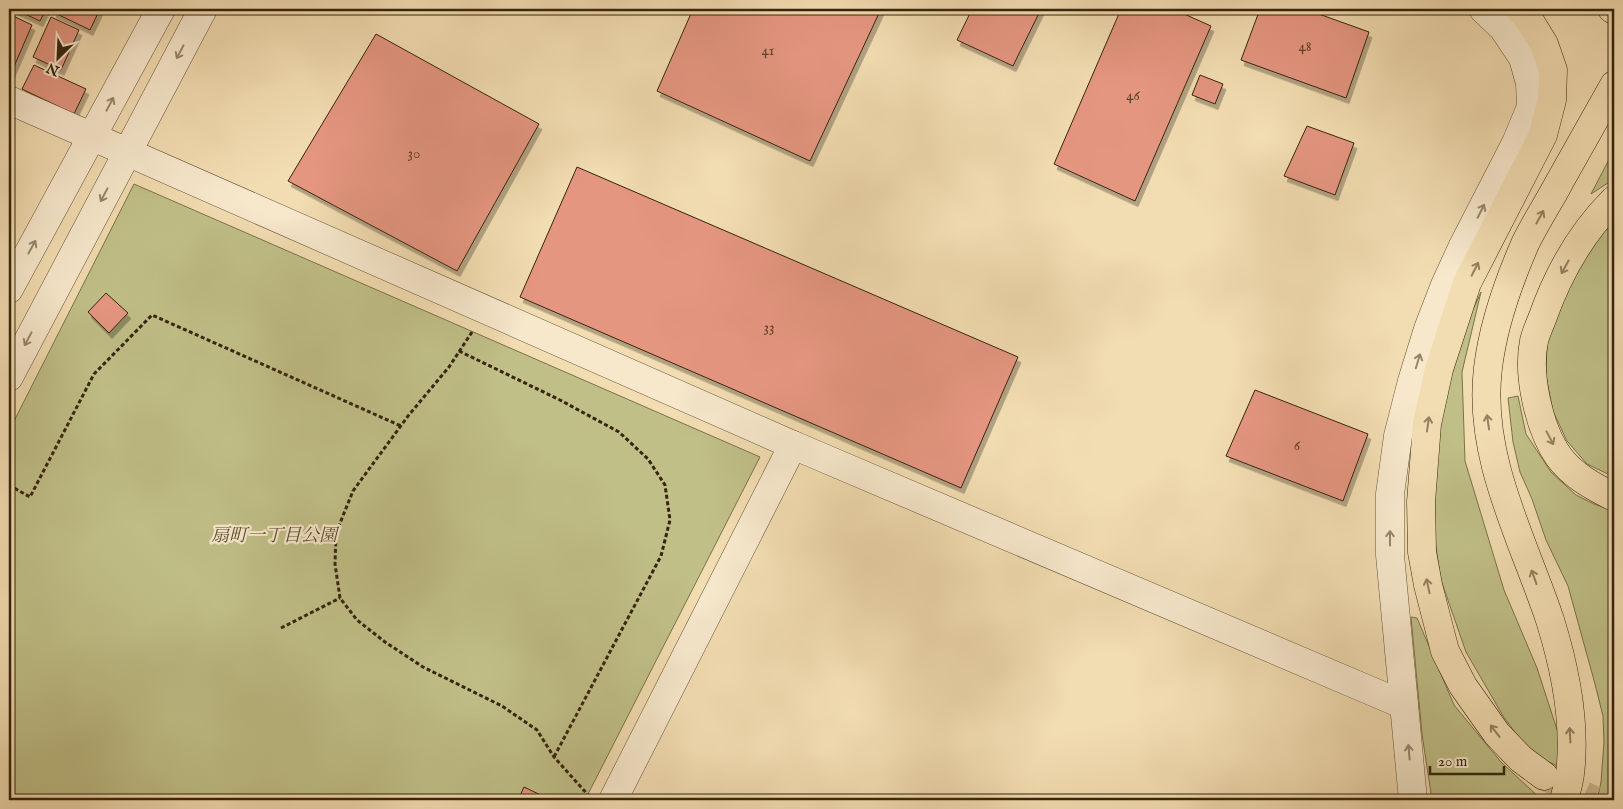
<svg xmlns="http://www.w3.org/2000/svg" width="1623" height="809" font-family="'IM FELL English','Noto Serif JP',serif">
<style>
.green{fill:#c0bf87;stroke:#7b724a}
.building{fill:#e59681;stroke:#36240e;filter:url(#shadow)}
.lines{fill:none;stroke-linecap:round;stroke-linejoin:round}
.highway-tunnel{stroke:#ccb790;stroke-width:28;stroke-dasharray:28 14;stroke-linecap:butt}
.street-casing{stroke:#655237;stroke-width:29}
.highway-casing{stroke:#36240e;stroke-width:29}
.path{stroke:#36240e;stroke-width:3;stroke-dasharray:4 2.5;stroke-linecap:butt}
.street{stroke:#f7e8cc;stroke-width:28}
.highway{stroke:#f2dcb1;stroke-width:28}
.oneway{stroke:#96866d}
.oneway2{stroke:#948060}
.labels{text-anchor:middle;stroke-width:4.5;stroke-linejoin:round;paint-order:stroke}
.number-label{font-size:15px;fill:#62402b}
.park-label{font-size:18px;font-style:italic;fill:#584b2c;stroke:#f7e8cc}
</style>
<defs>
<filter id="shadow"><feDropShadow dx="3" dy="5.5" stdDeviation="0" flood-color="#0004"/></filter>
</defs>
<rect width="100%" height="100%" fill="#f2dcb1"/>
<filter id="stains"><feTurbulence type="fractalNoise" baseFrequency=".004" numOctaves="4"/><feColorMatrix values="0 0 0 0 .2 0 0 0 0 .09 0 0 0 0 .02 0 0 0 .5 -.17"/></filter>
<radialGradient id="worn" r=".72"><stop offset=".6" stop-color="#630" stop-opacity="0"/><stop offset="1" stop-color="#630" stop-opacity=".3"/></radialGradient>
<!-- green -->
<g class="green">
<path d="M1614,150V179L1591,194Z"/>
<path d="M134,184L760,457L585,800H9V431Z"/>
<path d="M1614,213V477L1587,464L1567,441L1553,411L1546,376L1547,342L1559,301Z"/>
<path d="M1481,292L1462,372L1465,461L1504,590L1537,668L1563,748L1560,767L1531,754L1503,716L1466,652L1441,580L1435,541L1434,459L1453,353Z"/>
<path d="M1518,396L1526,434L1551,472L1576,495L1594,504L1614,511V792L1610,800H1597L1601,782L1604,742L1603,716L1595,684L1568,586L1546,540L1532,499L1520,472L1513,442L1508,398Z"/>
<path d="M1411,617L1417,618L1454,705L1501,762L1542,800H1432L1422,734Z"/>
</g>
<!-- building -->
<g class="building">
<path d="M14,9H46L40,21Z"/>
<path d="M54,9H100L90,30L53,12Z"/>
<path d="M693,9H881L810,161L657,91Z"/>
<path d="M972,9H1041L1013,66L957,40Z"/>
<path d="M1121,9H1173L1211,26L1135,201L1054,164Z"/>
<path d="M1260,9H1305L1369,32L1346,98L1241,60Z"/>
<path d="M9,14L32,25L9,78Z"/>
<path d="M51,17L79,30L61,70L33,57Z"/>
<path d="M376,34L539,124L457,271L288,181Z"/>
<path d="M34,65L86,89L74,114L22,89Z"/>
<path d="M1200,75L1223,84L1215,104L1192,95Z"/>
<path d="M1307,126L1354,143L1335,195L1284,176Z"/>
<path d="M577,167L1018,357L961,488L520,297Z"/>
<path d="M106,293L128,313L109,333L88,312Z"/>
<path d="M1255,390L1368,434L1343,501L1226,456Z"/>
<path d="M524,787L551,800H518Z"/>
</g>
<g class="lines">
<!-- highway-tunnel -->
<path class="highway-tunnel" d="M1546,777L1594,800"/>
<!-- street casing -->
<g class="street-casing">
<g id="street">
<path d="M9,100L793,445L613,800"/>
<path d="M9,289L161,9"/>
<path d="M9,377L203,9"/>
<path d="M793,445L1404,705"/>
<path d="M1413,800L1390,555V494L1398,436L1412,381L1428,329L1445,285L1462,248L1516,143L1531,107L1530,83L1523,58L1503,28L1483,9"/>
</g>
</g>
<!-- highway casing -->
<g class="highway-casing">
<g id="highway">
<path d="M1519,9L1528,18L1544,44L1553,70L1552,100L1543,135L1467,283L1439,369L1427,424L1421,502L1422,552L1428,585L1445,651L1463,686L1497,734L1521,759L1544,776"/>
<path d="M1612,9L1614,10"/>
<path d="M1614,200C1581,233 1557,276 1542,319C1539,326 1536,333 1534,341C1527,375 1539,429 1559,457C1573,476 1594,487 1614,497"/>
<path d="M1564,800C1566,792 1569,783 1570,774C1576,724 1565,668 1550,620C1523,539 1477,457 1488,368C1493,326 1508,283 1525,244C1535,223 1549,202 1560,181C1578,149 1596,117 1614,85"/>
</g>
</g>
<!-- path -->
<g class="path">
<path d="M472,332L449,367L408,416L353,491L336,533L335,564L340,598L357,620L385,642L423,667L502,706L537,730L554,757L589,796"/>
<path d="M459,351L560,400L619,432L648,459L665,485L670,520L661,556L554,757"/>
<path d="M9,485L30,497L94,374L152,315L401,426"/>
<path d="M281,628L340,598"/>
</g>
<!-- street -->
<use href="#street" class="street"/>
<!-- highway -->
<use href="#highway" class="highway"/>
</g>
<!-- one-way arrows -->
<defs><path id="oneway-shaft" d="M-6 0H5M1.5-3L5.5 0L1.5 3" fill="none" stroke-width="1.6" stroke-linecap="round" stroke-linejoin="round" transform="scale(1.25)"/></defs>
<g class="oneway">
<use href="#oneway-shaft" transform="translate(180 52) rotate(118)"/>
<use href="#oneway-shaft" transform="translate(110 104) rotate(-62)"/>
<use href="#oneway-shaft" transform="translate(104 195) rotate(118)"/>
<use href="#oneway-shaft" transform="translate(1481 211) rotate(-63)"/>
<use href="#oneway-shaft" transform="translate(32 247) rotate(-61)"/>
<use href="#oneway-shaft" transform="translate(28 339) rotate(118)"/>
<use href="#oneway-shaft" transform="translate(1418 361) rotate(-73)"/>
<use href="#oneway-shaft" transform="translate(1390 538) rotate(-90)"/>
<use href="#oneway-shaft" transform="translate(1409 752) rotate(-95)"/>
</g>
<g class="oneway2">
<use href="#oneway-shaft" transform="translate(1540 217) rotate(-61)"/>
<use href="#oneway-shaft" transform="translate(1565 267) rotate(119)"/>
<use href="#oneway-shaft" transform="translate(1475 269) rotate(-63)"/>
<use href="#oneway-shaft" transform="translate(1488 422) rotate(-98)"/>
<use href="#oneway-shaft" transform="translate(1428 424) rotate(-82)"/>
<use href="#oneway-shaft" transform="translate(1550 438) rotate(62)"/>
<use href="#oneway-shaft" transform="translate(1534 577) rotate(-110)"/>
<use href="#oneway-shaft" transform="translate(1428 586) rotate(-102)"/>
<use href="#oneway-shaft" transform="translate(1495 731) rotate(-128)"/>
<use href="#oneway-shaft" transform="translate(1570 735) rotate(-93)"/>
</g>
<g class="labels">
<!-- number labels -->
<g class="number-label">
<text x="1305" y="51">48</text>
<text x="768" y="55">41</text>
<text x="1133" y="100">46</text>
<text x="414" y="158">30</text>
<text x="769" y="332">33</text>
<text x="1297" y="450">6</text>
</g>
<!-- park labels -->
<g class="park-label">
<text x="274" y="541">扇町一丁目公園</text>
</g>
</g>
<!-- margin -->
<rect width="1623" height="809" fill="none" stroke="#f2dcb1" stroke-width="30"/>
<rect x="10" y="10" width="1603" height="789" fill="none" stroke="#36240e" stroke-width="2.5"/>
<rect x="15" y="15" width="1593" height="779" fill="none" stroke="#36240e"/>
<!-- north arrow -->
<g transform="translate(58 58) rotate(204)" stroke="#f7e8cc" stroke-width="4" paint-order="stroke">
<path d="M0-4L9 19L0 12L-9 19Z" fill="#36240e"/>
<text y="-8" font-size="14" font-weight="bold" text-anchor="middle" fill="#36240e">N</text>
</g>
<!-- scale -->
<path d="M1430 766v8h74v-8" fill="none" stroke="#36240e" stroke-width="2.5"/>
<text x="1438" y="766" font-size="15" fill="#36240e" stroke="#f7e8cc" stroke-width="4" paint-order="stroke">20 m</text>
<rect width="100%" height="100%" filter="url(#stains)"/>
<rect width="100%" height="100%" fill="url(#worn)"/>
</svg>
